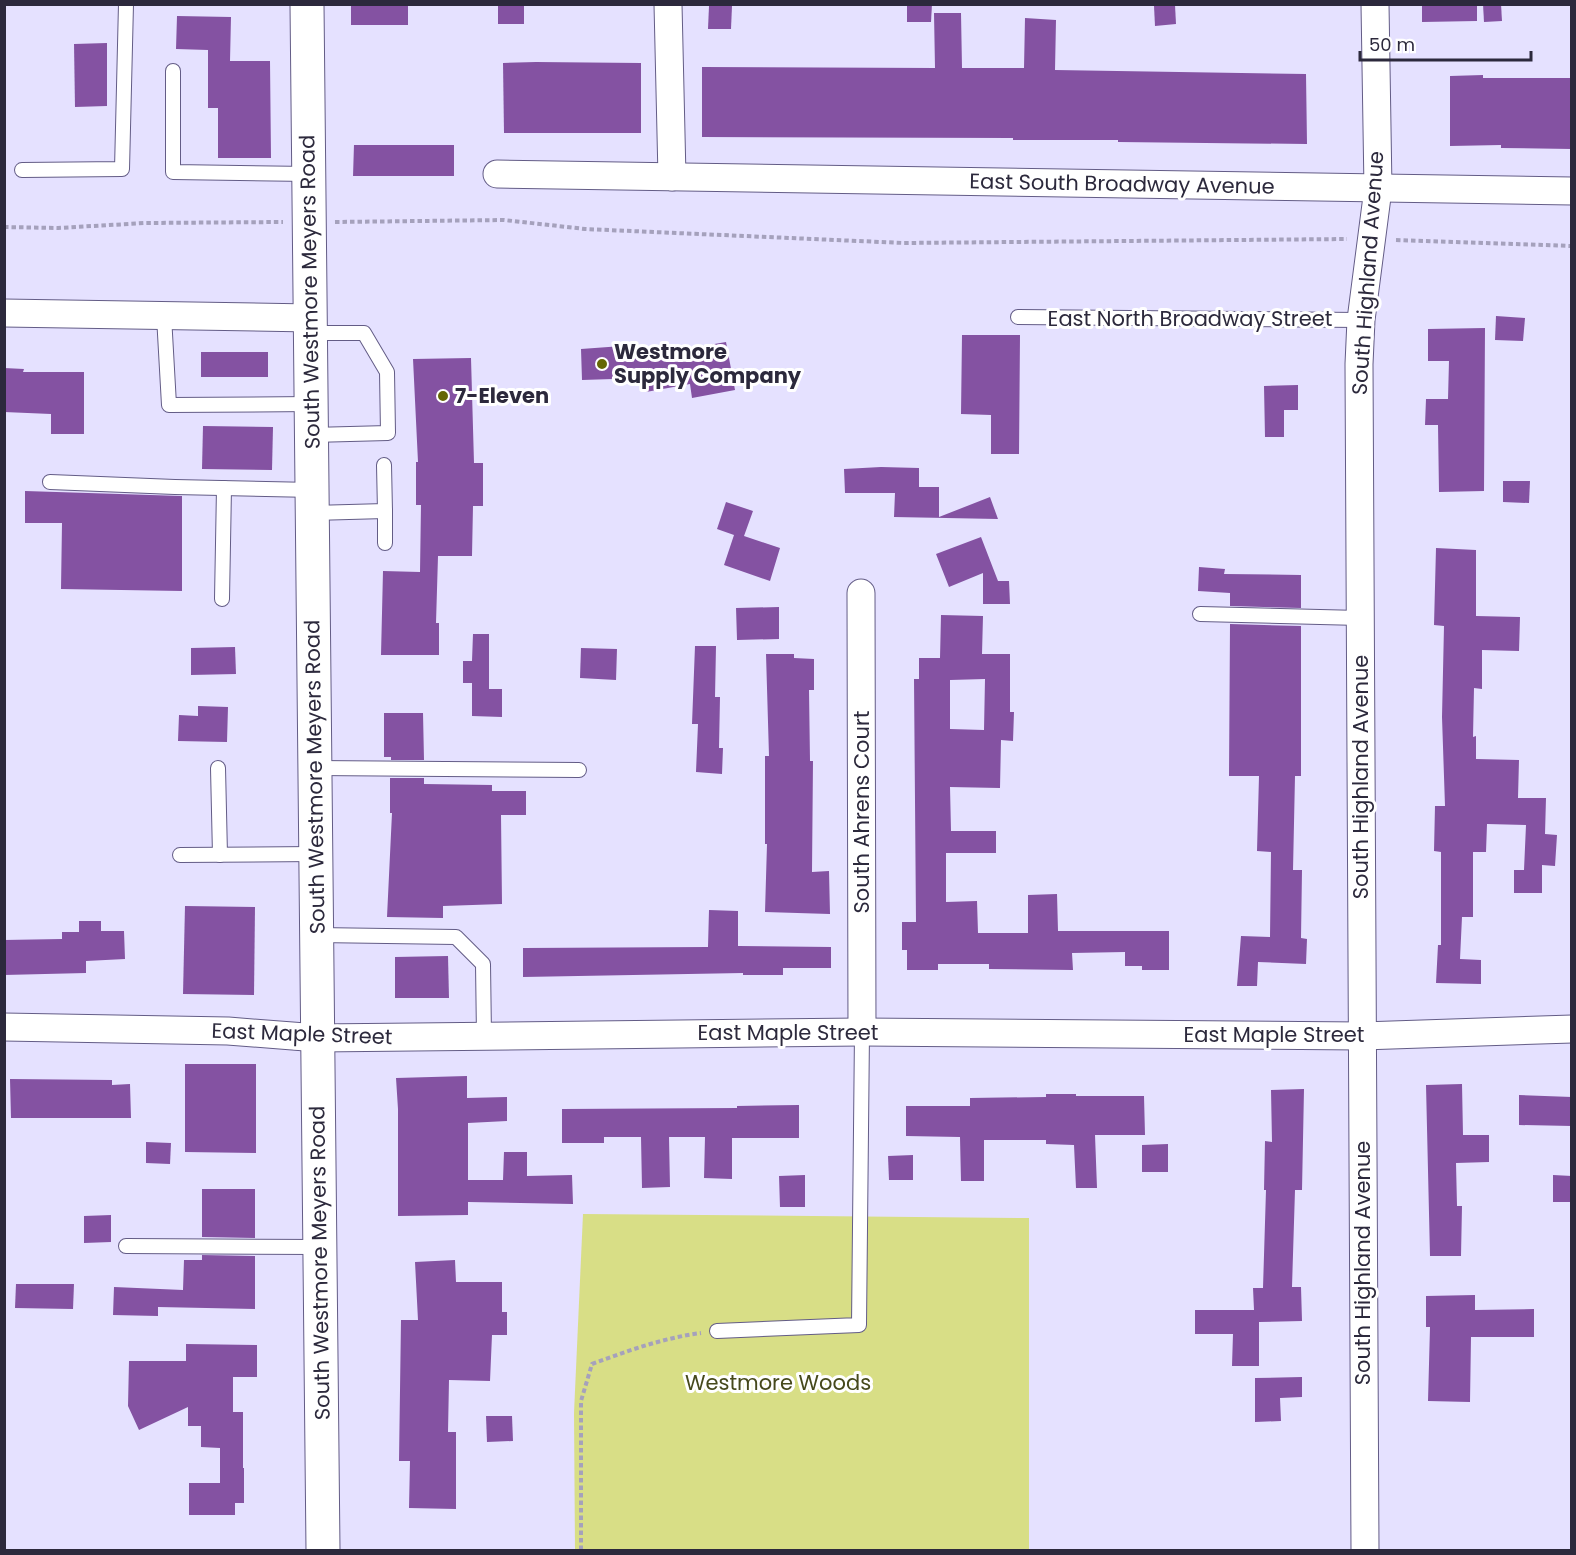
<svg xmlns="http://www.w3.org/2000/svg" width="1576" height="1555" font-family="Poppins,sans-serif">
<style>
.green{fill:#d8de86}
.building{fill:#8452a2;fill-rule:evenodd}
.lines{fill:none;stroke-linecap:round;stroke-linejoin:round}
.lane-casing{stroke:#635c86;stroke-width:16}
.street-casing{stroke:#635c86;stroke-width:29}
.secondary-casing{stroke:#635c86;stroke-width:35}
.path{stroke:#a5a1bc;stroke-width:4;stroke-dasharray:4.5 3;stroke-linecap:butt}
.lane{stroke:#fff;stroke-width:14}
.street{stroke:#fff;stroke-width:27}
.secondary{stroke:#fff;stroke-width:33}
.poi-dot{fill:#656704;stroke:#fff;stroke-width:2}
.labels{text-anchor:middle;stroke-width:6;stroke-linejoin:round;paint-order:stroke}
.street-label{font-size:21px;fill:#2c293c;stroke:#fff}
.poi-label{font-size:21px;font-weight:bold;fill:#2c293c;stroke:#fff;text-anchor:start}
.park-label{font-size:21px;fill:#46491c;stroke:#fff}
</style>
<rect width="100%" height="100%" fill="#e5e1ff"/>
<!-- green -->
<path class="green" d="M583,1214L1029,1218V1550H575L574,1413Z"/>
<!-- building -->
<g class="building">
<rect x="351" y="4" width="57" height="21"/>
<rect x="498" y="4" width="26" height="20"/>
<path d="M907,4H932L931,22H907Z"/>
<path d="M1422,4H1477V21L1422,22Z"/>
<path d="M1483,4H1501L1502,21L1484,22Z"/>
<path d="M1175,5L1176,24L1155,26L1154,6Z"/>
<path d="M709,6H732L731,29H708Z"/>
<path d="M934,13H961L962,68H1024L1025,18L1056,20L1055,70L1306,74L1307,144L1118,142V140H1013V138L702,137V67L935,68Z"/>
<path d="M177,16L231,17L230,61H270L271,158H218V108H208V50L176,49Z"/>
<path d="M107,43V106L75,107L74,44Z"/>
<path d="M536,62L641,63V133H504L503,63Z"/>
<path d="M1483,75V78H1572V149L1501,148V145L1450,146V76Z"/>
<path d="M354,145H454V176H353Z"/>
<path d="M1496,316L1525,318L1523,341L1495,340Z"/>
<path d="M1485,328L1484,491L1439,492L1438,425H1425L1426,399H1448L1449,361H1428V329Z"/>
<path d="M962,335H1020L1019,454H991V415L961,414Z"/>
<path d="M726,342L735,390L692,398L690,384L646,392L644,378L582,380L581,349L622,346V360Z"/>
<rect x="201" y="352" width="67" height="25"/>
<path d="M471,358L474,463H483V506H473L472,556H438L436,623H439V655H381L383,571L420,572L421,505H416V462H418L413,359Z"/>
<path d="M4,368L24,369L23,372H84V434H51V414L4,412Z"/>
<path d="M1298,385V410H1284V437H1265L1264,386Z"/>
<path d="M203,426L273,427L272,470L202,469Z"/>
<path d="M881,467L919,468V487H939V517L990,497L998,519L894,517L895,493H845L844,469Z"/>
<path d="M1503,481H1530L1529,503L1503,502Z"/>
<path d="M25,491L182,496V591L61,589L62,523H25Z"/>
<path d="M726,502L753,511L744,536L780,548L770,581L724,565L734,535L717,529Z"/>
<path d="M981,537L998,581H1009L1010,604H983V573L949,587L936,554Z"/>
<path d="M1436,548L1476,550V616L1520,617L1519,651L1482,650V689L1474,688L1473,737L1476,736V759L1519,760L1518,798H1546L1545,834L1557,835L1555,866L1542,865V893H1514V870H1524L1526,825L1487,824L1486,852H1473V917H1462L1460,959L1481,960V984L1436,983L1438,945H1441V852L1434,851L1435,806H1445L1442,717L1444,626L1434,625Z"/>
<path d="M1199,567L1225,569L1224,574L1301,575V608L1230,606V593L1198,591Z"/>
<path d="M779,607V639L737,640L736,608Z"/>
<path d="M941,615L983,616L982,654H1010V712H1014L1013,741L1001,740L1000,788L950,787L951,831H996V853H946V902L977,901L978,933H1028V895L1057,894L1058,931H1169V970H1142V966H1125V952L1072,953L1073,970L989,969V964H938V970H907V950H902V922H916L914,679H919V658H940ZM985,679L984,730L950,729V680Z"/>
<path d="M1230,624L1301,626V776H1295L1293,870H1302L1301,938L1307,939L1306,964L1258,962L1257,986H1237L1241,936L1270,937L1271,852L1257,851L1259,776H1229Z"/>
<path d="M473,634H489V689H502V717L472,716V683H463V661H472Z"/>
<path d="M695,646H716L715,697H720L719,748H723L722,774L696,772L698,724H692Z"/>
<path d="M235,647L236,674L191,675V648Z"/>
<path d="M581,648L617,649L616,680L580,678Z"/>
<path d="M766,654H794V658L814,659V690H809L810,761H813L812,872L829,871L830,914L765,912L767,844H765V756H769Z"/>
<path d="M198,706L228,707L227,742L178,741L179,715L198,716Z"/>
<path d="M384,713H423L424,760H391V757H384Z"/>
<path d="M390,778H424V784L492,785V791H526V815H501L502,904L443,906V918L387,917L392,813H390Z"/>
<path d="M185,906L255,907L254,995L183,994Z"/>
<path d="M709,910L738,911V946L831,947V968H783V975H743V973L523,977V948L708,947Z"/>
<path d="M79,921H101V931H124L125,959L86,961V973L4,975V940L62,939V932H79Z"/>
<path d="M448,956L449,998H395V957Z"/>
<path d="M185,1064H256V1153L185,1152Z"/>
<path d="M467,1076V1098L507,1097V1121L468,1123V1180H503L504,1152H527V1176L572,1175L573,1204L468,1202V1215L398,1216V1109L396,1078Z"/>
<path d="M10,1079L112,1080V1085L130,1084L131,1118H11Z"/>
<path d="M1462,1084L1463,1135H1489V1162L1456,1163L1457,1206H1462L1461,1256H1430L1426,1085Z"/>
<path d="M1304,1089L1302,1190H1295L1292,1287H1301L1302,1321L1259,1322V1366H1232L1233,1334H1195V1310H1254L1253,1288H1263L1266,1190H1264L1265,1141L1272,1142L1271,1090Z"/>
<path d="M1046,1094H1076V1096H1144L1145,1135H1095L1097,1188H1076L1074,1145L1046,1144V1140H984V1181H961L960,1137L906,1136V1106H970V1098L1046,1097Z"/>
<path d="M1519,1095L1572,1097V1126L1519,1125Z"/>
<path d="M799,1105V1138H732V1179L704,1178L705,1137H669L670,1187L642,1188L641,1137H604V1143H562V1109L737,1108V1106Z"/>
<path d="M146,1142L171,1143L170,1164L146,1163Z"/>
<path d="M1168,1144V1172H1142V1145Z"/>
<path d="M913,1155V1180H889L888,1156Z"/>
<path d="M805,1175V1207H780L779,1176Z"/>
<path d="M1553,1175L1572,1176V1202H1553Z"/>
<path d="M202,1189H255V1238L202,1237Z"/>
<path d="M111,1215V1242L84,1243V1216Z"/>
<path d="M202,1255L255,1256V1309L158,1307V1316L113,1315L114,1287L183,1290L184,1260H202Z"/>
<path d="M455,1260L456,1282H502V1312H507V1335H492L490,1381L449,1380L448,1432H456V1509L409,1508L410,1461H399L401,1320H418L415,1262Z"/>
<path d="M16,1284H74L73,1309L15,1308Z"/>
<path d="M1475,1295V1310L1534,1309V1337H1471L1470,1402L1428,1401L1430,1327H1426V1296Z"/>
<path d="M186,1344L257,1345V1377H233V1412H243V1468H244V1503H235V1515H189V1483H220V1448L201,1447V1426H188V1407L139,1430L128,1406L129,1361H186Z"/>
<path d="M1302,1377V1397L1280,1398L1281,1421L1255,1422V1378Z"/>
<path d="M486,1416H512L513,1441L487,1442Z"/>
</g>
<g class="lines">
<!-- lane casing -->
<g class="lane-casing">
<g id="lane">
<path d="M173,71V172L309,174"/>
<path d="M22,170L122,169L126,4"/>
<path d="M164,316L169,405L312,404"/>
<path d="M1018,317L1361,320"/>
<path d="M311,333H364L387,372L388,433L312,435"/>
<path d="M50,482L175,487L313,490"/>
<path d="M313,513L385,511L384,465"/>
<path d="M385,543V511"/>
<path d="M222,599L224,488"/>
<path d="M1200,614L1360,618"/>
<path d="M218,768L220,855"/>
<path d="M315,768L579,770"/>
<path d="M180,855L316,854"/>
<path d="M317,935L456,937L483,964L484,1036"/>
<path d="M126,1246L320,1247"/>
<path d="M717,1331L859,1325L862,1032"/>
</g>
</g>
<!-- street casing -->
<g class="street-casing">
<g id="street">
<path d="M668,4L672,177"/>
<path d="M497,174L1572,191"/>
<path d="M4,313L311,318"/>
<path d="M861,593L862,1032"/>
<path d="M4,1027L228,1031L318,1038L862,1032L1362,1036L1572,1029"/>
<path d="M1365,1550L1359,364L1361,320L1378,189L1375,4"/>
</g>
</g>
<!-- secondary casing -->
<g class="secondary-casing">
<path id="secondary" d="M307,4L323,1550"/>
</g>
<!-- path -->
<g class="path">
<path d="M335,222L504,220L585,229L904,243L1347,239"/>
<path d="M4,227L58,228L145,223L283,222"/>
<path d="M1396,240L1572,246"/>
<path d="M581,1550V1401L592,1364C627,1351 663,1338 701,1333"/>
</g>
<!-- lane -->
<use href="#lane" class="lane"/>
<!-- street -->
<use href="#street" class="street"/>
<!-- secondary -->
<use href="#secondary" class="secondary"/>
</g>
<!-- markers -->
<g class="poi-dot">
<circle cx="602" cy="364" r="6"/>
<circle cx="443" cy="396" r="6"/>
</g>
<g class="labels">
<!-- street labels -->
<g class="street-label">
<text transform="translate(1122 184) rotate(1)" y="7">East South Broadway Avenue</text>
<text transform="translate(1368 273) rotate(-86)" y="7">South Highland Avenue</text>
<text transform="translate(310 292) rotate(-91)" y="7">South Westmore Meyers Road</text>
<text x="1190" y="326">East North Broadway Street</text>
<text transform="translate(315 777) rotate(-91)" y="7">South Westmore Meyers Road</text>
<text transform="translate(1361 777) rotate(-90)" y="7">South Highland Avenue</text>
<text transform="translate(862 812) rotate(-90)" y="7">South Ahrens Court</text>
<text x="788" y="1040">East Maple Street</text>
<text transform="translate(302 1034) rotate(2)" y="7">East Maple Street</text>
<text x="1274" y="1042">East Maple Street</text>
<text transform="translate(320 1263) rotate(-91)" y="7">South Westmore Meyers Road</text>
<text transform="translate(1363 1263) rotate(-90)" y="7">South Highland Avenue</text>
</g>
<!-- poi labels -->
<g class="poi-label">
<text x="614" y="359">Westmore<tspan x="614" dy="24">Supply Company</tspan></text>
<text x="455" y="403">7-Eleven</text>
</g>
<!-- park labels -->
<g class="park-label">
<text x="778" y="1390">Westmore Woods</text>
</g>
</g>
<!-- border -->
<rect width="1576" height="1555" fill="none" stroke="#2c293c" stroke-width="12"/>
<!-- scale -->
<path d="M1360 51v9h171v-9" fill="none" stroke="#2c293c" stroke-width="3"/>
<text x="1369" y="51" font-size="18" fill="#2c293c" stroke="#ffffff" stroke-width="4.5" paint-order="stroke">50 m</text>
</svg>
